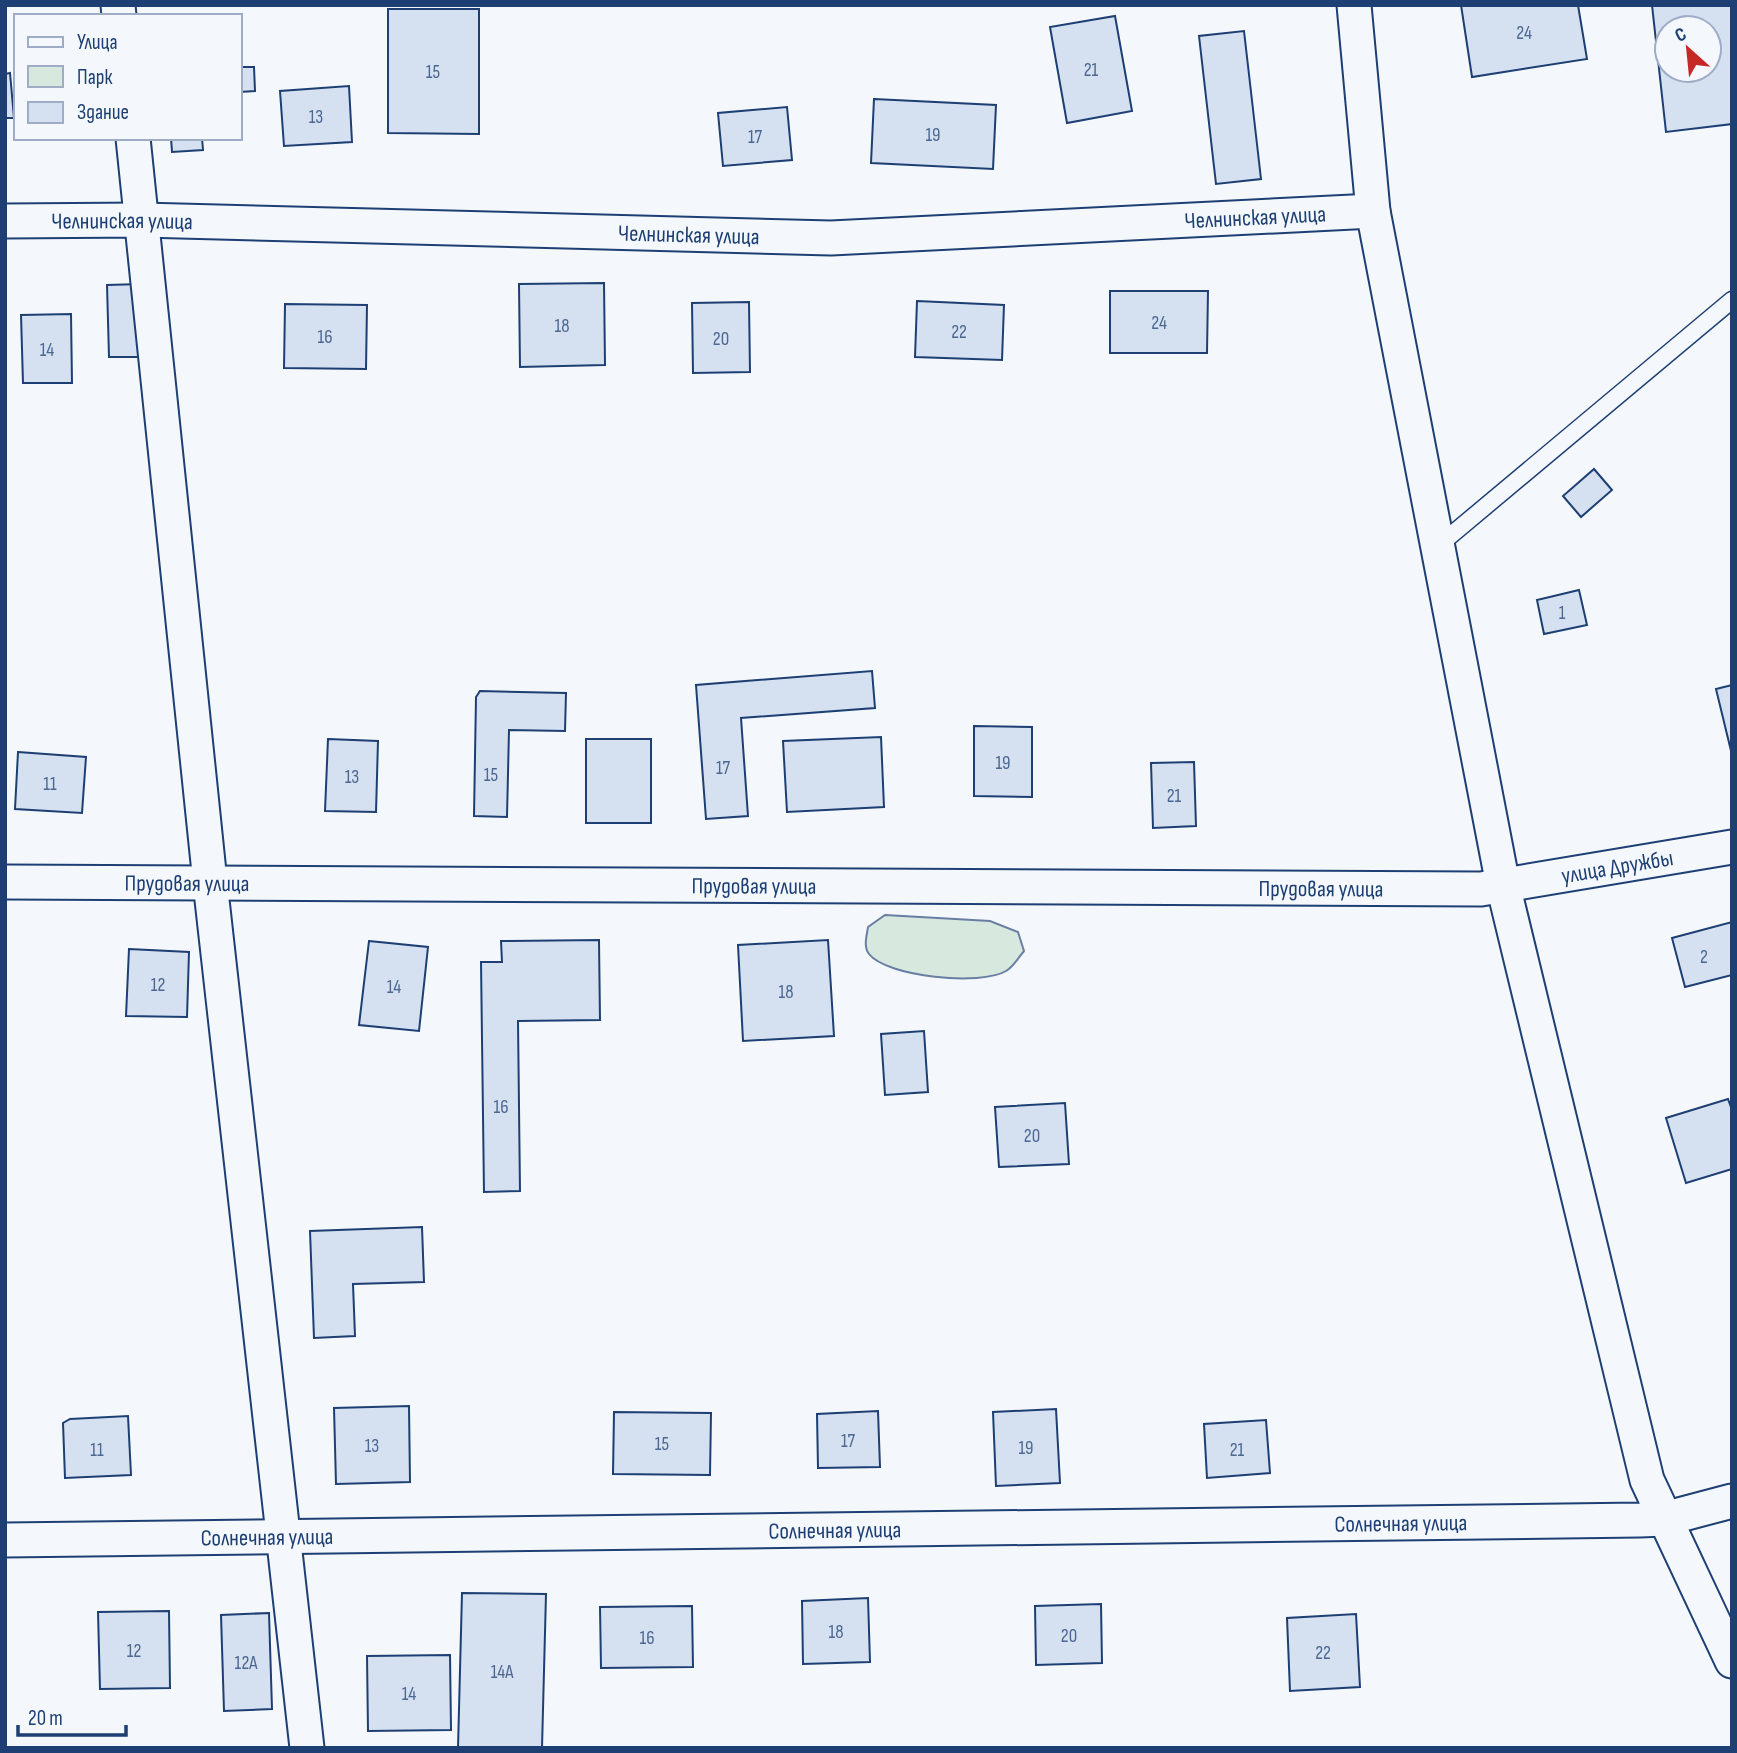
<svg xmlns="http://www.w3.org/2000/svg" width="1737" height="1753" font-family="'Sofia Sans Condensed',sans-serif">
<style>
.green{fill:#d7e8df;stroke:#687fa3;stroke-width:2}
.building{fill:#d5e0f0;stroke:#1d3f73;stroke-width:2;fill-rule:evenodd}
.lines{fill:none;stroke-linecap:round;stroke-linejoin:round}
.lane-casing{stroke:#1d3f73;stroke-width:19}
.street-casing{stroke:#1d3f73;stroke-width:37}
.lane{stroke:#f4f7fb;stroke-width:16}
.street{stroke:#f4f7fb;stroke-width:33}
.labels{text-anchor:middle;stroke-width:5;stroke-linejoin:round;paint-order:stroke}
.number-label{font-size:19px;fill:#4b6792}
.street-label{font-size:23px;fill:#1d3f73;stroke:#f4f7fb}
</style>
<rect width="100%" height="100%" fill="#f4f7fb"/>
<!-- green -->
<path class="green" d="M885,915L990,921L1018,932L1024,951C1019,957 1013,967 1006,971C981,986 887,977 869,954C863,946 867,935 868,927Z"/>
<!-- building -->
<g class="building">
<path d="M1461,5H1578L1587,59L1472,77Z"/>
<path d="M1652,5H1732V124L1666,132ZM1667,28H1709V70H1667Z"/>
<path d="M388,9H479V134L388,133Z"/>
<path d="M1115,16L1132,111L1067,123L1050,27Z"/>
<path d="M1244,31L1261,179L1216,184L1199,36Z"/>
<path d="M240,67H254L255,91L240,92Z"/>
<path d="M10,73L14,118H5V74Z"/>
<path d="M349,86L352,142L284,146L280,91Z"/>
<path d="M874,99L996,105L993,169L871,163Z"/>
<path d="M787,107L792,160L723,166L718,113Z"/>
<path d="M171,138H202L203,150L172,152Z"/>
<path d="M604,283L605,365L520,367L519,284Z"/>
<path d="M141,284L143,357H109L107,285Z"/>
<path d="M1110,291H1208L1207,353H1110Z"/>
<path d="M917,301L1004,305L1002,360L915,357Z"/>
<path d="M749,302L750,372L693,373L692,303Z"/>
<path d="M285,304L367,305L366,369L284,368Z"/>
<path d="M71,314L72,383H23L21,315Z"/>
<path d="M1594,469L1612,490L1581,517L1563,496Z"/>
<path d="M1579,590L1587,625L1544,634L1537,600Z"/>
<path d="M872,671L875,708L741,718L748,816L706,819L696,685Z"/>
<path d="M1732,685V755L1716,689Z"/>
<path d="M480,691L566,693L565,731L509,730L507,817L474,816L476,697Z"/>
<path d="M974,726L1032,727V797L974,796Z"/>
<path d="M881,737L884,807L787,812L783,741Z"/>
<path d="M328,739L378,741L376,812L325,811Z"/>
<rect x="586" y="739" width="65" height="84"/>
<path d="M18,752L86,757L82,813L15,809Z"/>
<path d="M1194,762L1196,826L1153,828L1151,763Z"/>
<path d="M1732,922V975L1685,987L1672,938Z"/>
<path d="M599,940L600,1020L518,1021L520,1191L484,1192L481,962H502L501,941Z"/>
<path d="M828,940L834,1036L743,1041L738,945Z"/>
<path d="M369,941L428,947L419,1031L359,1025Z"/>
<path d="M129,949L189,952L187,1017L126,1016Z"/>
<path d="M924,1031L928,1092L885,1095L881,1034Z"/>
<path d="M1728,1099L1732,1110V1169L1686,1183L1666,1118Z"/>
<path d="M1065,1103L1069,1164L999,1167L995,1107Z"/>
<path d="M422,1227L424,1282L353,1284L355,1336L314,1338L310,1231Z"/>
<path d="M409,1406L410,1482L336,1484L334,1408Z"/>
<path d="M1056,1409L1060,1483L996,1486L993,1412Z"/>
<path d="M878,1411L880,1467L818,1468L817,1414Z"/>
<path d="M614,1412L711,1413L710,1475L613,1474Z"/>
<path d="M128,1416L131,1475L65,1478L63,1423L70,1419Z"/>
<path d="M1266,1420L1270,1473L1207,1478L1204,1424Z"/>
<path d="M462,1593L546,1594L542,1748H458Z"/>
<path d="M868,1598L870,1662L803,1664L802,1601Z"/>
<path d="M1101,1604L1102,1663L1036,1665L1035,1606Z"/>
<path d="M692,1606L693,1667L601,1668L600,1607Z"/>
<path d="M169,1611L170,1688L100,1689L98,1612Z"/>
<path d="M269,1613L272,1709L224,1711L221,1615Z"/>
<path d="M1356,1614L1360,1687L1290,1691L1287,1618Z"/>
<path d="M450,1655L451,1730L368,1731L367,1656Z"/>
</g>
<g class="lines">
<!-- lane casing -->
<g class="lane-casing">
<path id="lane" d="M1438,546L1732,300"/>
</g>
<!-- street casing -->
<g class="street-casing">
<g id="street">
<path d="M118,5L119,16"/>
<path d="M1354,5L1373,211L1503,885L1647,1480L1732,1661"/>
<path d="M133,138L210,882L307,1748"/>
<path id="s1" d="M5,221L142,220L831,238L1373,211"/>
<path id="s2" d="M5,882L1481,889L1732,847"/>
<path id="s3" d="M5,1540L1640,1520L1664,1519L1732,1501"/>
</g>
</g>
<!-- lane -->
<use href="#lane" class="lane"/>
<!-- street -->
<use href="#street" class="street"/>
</g>
<g class="labels">
<!-- number labels -->
<g class="number-label">
<text x="1524" y="39">24</text>
<text x="1091" y="76">21</text>
<text x="433" y="78">15</text>
<text x="316" y="123">13</text>
<text x="933" y="141">19</text>
<text x="755" y="143">17</text>
<text x="1159" y="329">24</text>
<text x="562" y="332">18</text>
<text x="959" y="338">22</text>
<text x="325" y="343">16</text>
<text x="721" y="345">20</text>
<text x="47" y="356">14</text>
<text x="1562" y="619">1</text>
<text x="1003" y="769">19</text>
<text x="723" y="774">17</text>
<text x="491" y="781">15</text>
<text x="352" y="783">13</text>
<text x="50" y="790">11</text>
<text x="1174" y="802">21</text>
<text x="1704" y="963">2</text>
<text x="158" y="991">12</text>
<text x="394" y="993">14</text>
<text x="786" y="998">18</text>
<text x="501" y="1113">16</text>
<text x="1032" y="1142">20</text>
<text x="848" y="1447">17</text>
<text x="662" y="1450">15</text>
<text x="372" y="1452">13</text>
<text x="1026" y="1454">19</text>
<text x="97" y="1456">11</text>
<text x="1237" y="1456">21</text>
<text x="836" y="1638">18</text>
<text x="1069" y="1642">20</text>
<text x="647" y="1644">16</text>
<text x="134" y="1657">12</text>
<text x="1323" y="1659">22</text>
<text x="246" y="1669">12А</text>
<text x="502" y="1678">14А</text>
<text x="409" y="1700">14</text>
</g>
<!-- street labels -->
<g class="street-label">
<text dy="8" stroke="none"><textPath href="#s1" startOffset="1251">Челнинская улица</textPath></text>
<text dy="8" stroke="none"><textPath href="#s1" startOffset="117">Челнинская улица</textPath></text>
<text dy="8" stroke="none"><textPath href="#s1" startOffset="684">Челнинская улица</textPath></text>
<text dy="8" stroke="none"><textPath href="#s2" startOffset="1614">улица Дружбы</textPath></text>
<text dy="8" stroke="none"><textPath href="#s2" startOffset="182">Прудовая улица</textPath></text>
<text dy="8" stroke="none"><textPath href="#s2" startOffset="749">Прудовая улица</textPath></text>
<text dy="8" stroke="none"><textPath href="#s2" startOffset="1316">Прудовая улица</textPath></text>
<text dy="8" stroke="none"><textPath href="#s3" startOffset="1396">Солнечная улица</textPath></text>
<text dy="8" stroke="none"><textPath href="#s3" startOffset="830">Солнечная улица</textPath></text>
<text dy="8" stroke="none"><textPath href="#s3" startOffset="262">Солнечная улица</textPath></text>
</g>
</g>
<!-- border -->
<rect width="1737" height="1753" fill="none" stroke="#1d3f73" stroke-width="14"/>
<!-- legend -->
<rect x="14" y="14" width="228" height="126" fill="#f4f7fb" stroke="#9eadc5" stroke-width="2"/>
<rect x="28" y="37" width="35" height="10" fill="#f4f7fb" stroke="#9eadc5" stroke-width="2"/>
<text x="77" y="49" font-size="21" fill="#1d3f73">Улица</text>
<rect x="28" y="66" width="35" height="21" fill="#d7e8df" stroke="#9eadc5" stroke-width="2"/>
<text x="77" y="84" font-size="21" fill="#1d3f73">Парк</text>
<rect x="28" y="102" width="35" height="21" fill="#d5e0f0" stroke="#9eadc5" stroke-width="2"/>
<text x="77" y="119" font-size="21" fill="#1d3f73">Здание</text>
<!-- north arrow -->
<g transform="translate(1688 49) rotate(333)"><circle r="33" fill="#f4f7fb" stroke="#9eadc5" stroke-width="2"/>
<path d="M0-5L12 26L0 18L-12 26Z" fill="#c62828"/>
<text y="-10" font-size="19" font-weight="bold" text-anchor="middle" fill="#1d3f73">С</text>
</g>
<!-- scale -->
<path d="M18 1725v10h108v-10" fill="none" stroke="#1d3f73" stroke-width="3.5"/>
<text x="28" y="1725" font-size="21" fill="#1d3f73" stroke="#f4f7fb" stroke-width="5" paint-order="stroke">20 m</text>
</svg>
